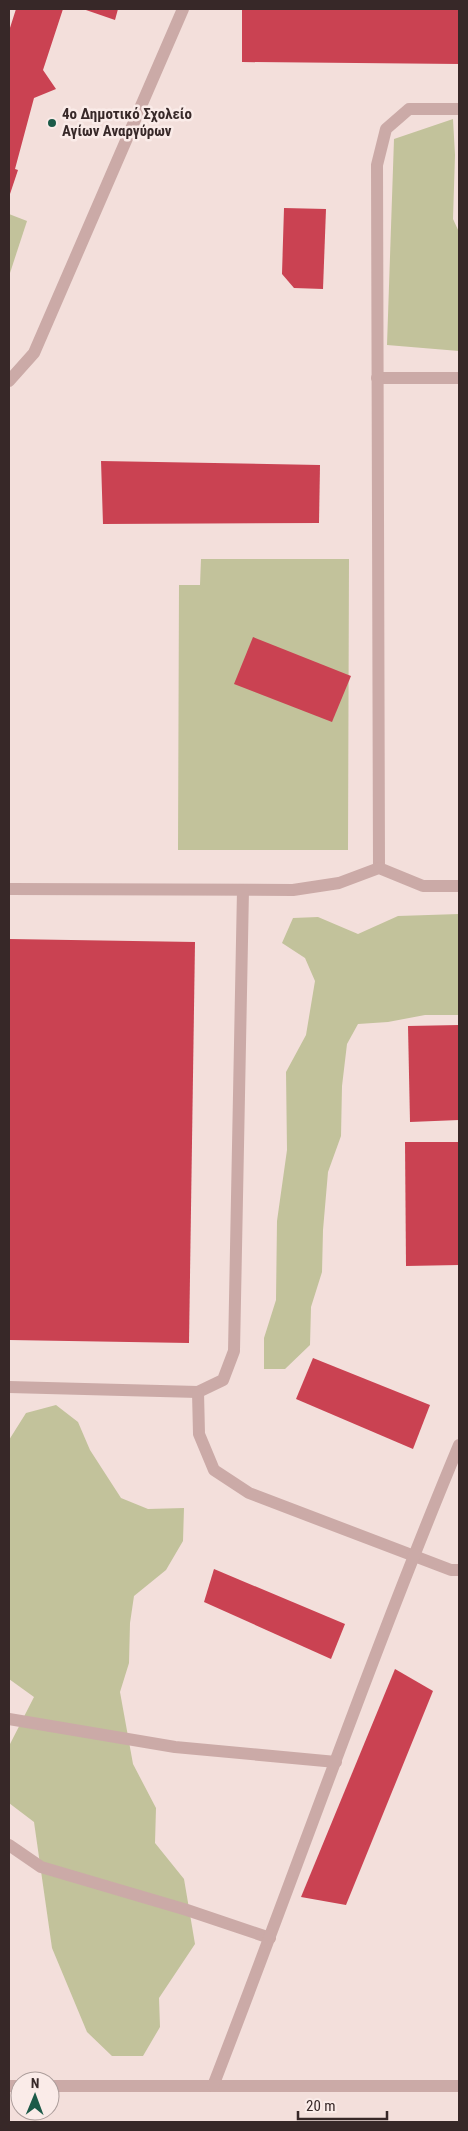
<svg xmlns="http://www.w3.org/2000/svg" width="468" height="2131" font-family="'Roboto Condensed',sans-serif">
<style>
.green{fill:#c2c29b}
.building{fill:#ca4252}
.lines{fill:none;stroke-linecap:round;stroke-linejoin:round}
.service{stroke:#cbaaa7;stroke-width:12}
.poi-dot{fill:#1c5a48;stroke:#faebe8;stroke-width:2}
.labels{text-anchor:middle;stroke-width:5;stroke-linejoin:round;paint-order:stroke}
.poi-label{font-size:15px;font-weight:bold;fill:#372828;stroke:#faebe8;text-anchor:start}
</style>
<rect width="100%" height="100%" fill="#f3dfdb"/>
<!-- green -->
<g class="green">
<path d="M453,119L455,155L453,219L459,232V351L387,345L394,139Z"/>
<path d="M9,214L27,221L9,276Z"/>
<path d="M201,559H349L348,850H178L179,585H200Z"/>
<path d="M459,914V1015H425L388,1022L358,1024L347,1044L342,1086L341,1136L328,1172L323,1230L322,1272L311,1307L310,1345L285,1369H264V1338L276,1300L277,1221L287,1150L286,1072L306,1035L315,981L305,958L282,943L293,918L318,917L358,934L398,916Z"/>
<path d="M56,1405L78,1422L90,1450L121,1498L148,1509L184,1508L183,1541L166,1570L134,1596L130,1623L129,1663L120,1692L133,1764L156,1808L155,1843L184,1879L195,1944L159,1998L160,2027L143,2056H112L87,2032L52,1948L34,1822L9,1803V1746L34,1697L9,1679V1440L26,1413Z"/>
</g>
<!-- building -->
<g class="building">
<path d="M16,9H63L43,70L56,89L34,98L15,169L18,170L9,197V31Z"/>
<path d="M83,9H118L115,20Z"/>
<path d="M242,9H459V64L242,62Z"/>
<path d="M284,208L326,209L323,289L294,288L282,274Z"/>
<path d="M101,461L320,465L319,523L103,524Z"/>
<path d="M253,637L351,676L332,722L234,684Z"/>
<path d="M9,939L195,942L189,1343L9,1340Z"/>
<path d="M459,1025V1120L410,1122L408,1026Z"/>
<path d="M405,1142H459V1265L406,1266Z"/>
<path d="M313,1358L430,1405L413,1449L296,1399Z"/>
<path d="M214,1569L345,1624L331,1659L204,1602Z"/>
<path d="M395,1669L433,1691L346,1905L301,1897Z"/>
</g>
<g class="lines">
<!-- service -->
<g class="service">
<path d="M377,378H459"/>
<path d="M9,381L34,353L183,9"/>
<path d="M379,868L377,165L386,129L409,109H459"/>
<path d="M9,889L293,890L339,883L379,868L423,886H459"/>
<path d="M9,1387L198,1392L223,1380L234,1351L243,890"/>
<path d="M198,1392L199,1434L214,1470L249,1493L451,1570H459"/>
<path d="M9,1719L175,1747L336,1762"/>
<path d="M9,1845L41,1867L187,1910L270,1938"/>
<path d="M9,2086H20"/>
<path d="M50,2086H459"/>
<path d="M213,2086C296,1872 371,1656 459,1445"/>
</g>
</g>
<!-- markers -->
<circle class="poi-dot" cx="52" cy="123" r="5"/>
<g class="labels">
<!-- poi labels -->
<g class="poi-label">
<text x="62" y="119">4ο Δημοτικό Σχολείο<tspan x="62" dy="17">Αγίων Αναργύρων</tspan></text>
</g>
</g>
<!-- border -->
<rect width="468" height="2131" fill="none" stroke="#372828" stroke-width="20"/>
<!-- north arrow -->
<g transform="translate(35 2096) rotate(1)"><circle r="24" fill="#faebe8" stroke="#ac9d9b"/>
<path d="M0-4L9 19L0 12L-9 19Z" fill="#1c5a48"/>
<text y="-8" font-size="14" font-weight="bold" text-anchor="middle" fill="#372828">N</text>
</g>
<!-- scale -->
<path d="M298 2111v8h89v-8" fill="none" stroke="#372828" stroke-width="2.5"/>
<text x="306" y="2111" font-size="15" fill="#372828" stroke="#faebe8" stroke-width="4" paint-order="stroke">20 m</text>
</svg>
